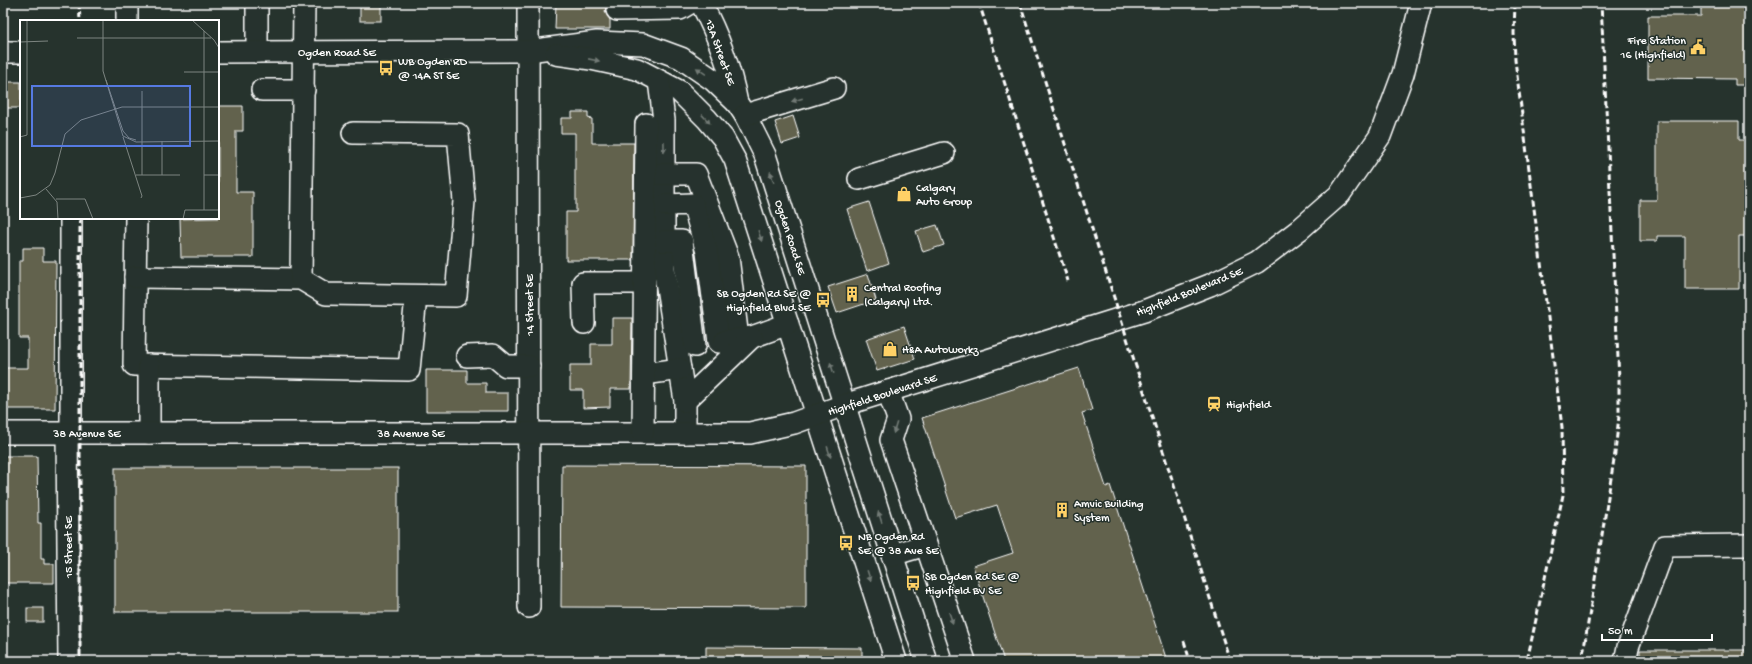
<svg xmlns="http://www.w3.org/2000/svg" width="1752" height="664" font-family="'Gochi Hand',sans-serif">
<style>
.building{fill:#62624d;stroke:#fff}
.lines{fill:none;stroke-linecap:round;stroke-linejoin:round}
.minor-casing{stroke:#fff;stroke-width:24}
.minor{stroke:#26332d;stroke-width:21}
.rail{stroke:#fff;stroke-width:3;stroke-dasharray:6 3;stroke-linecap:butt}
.oneway{fill:#727a76}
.labels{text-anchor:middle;stroke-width:3;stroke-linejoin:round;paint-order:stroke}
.poi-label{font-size:12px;fill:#fff;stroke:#26332d;text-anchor:start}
.street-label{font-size:12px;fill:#fff;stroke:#26332d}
.inset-road{fill:none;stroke:#7d8581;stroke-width:1}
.view{fill:#567ae2;fill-opacity:0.15;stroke:#567ae2;stroke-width:2}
.inset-edge{fill:none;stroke:#fff;stroke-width:2}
</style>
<rect width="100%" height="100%" fill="#26332d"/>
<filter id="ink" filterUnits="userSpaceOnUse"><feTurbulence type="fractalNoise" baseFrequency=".025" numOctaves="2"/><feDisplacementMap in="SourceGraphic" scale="8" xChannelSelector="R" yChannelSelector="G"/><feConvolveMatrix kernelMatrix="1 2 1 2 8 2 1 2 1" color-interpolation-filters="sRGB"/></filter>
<g filter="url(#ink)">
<!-- building -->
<g class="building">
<rect x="360" y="3" width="21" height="18"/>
<path d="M556,3H608L605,11L610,20V29H555Z"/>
<path d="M1701,3H1749V85H1735V79L1648,78V16H1701Z"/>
<rect x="3" y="82" width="18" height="26"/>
<path d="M218,106H243V131H236V192H253V257H181L180,219L218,218Z"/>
<path d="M572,112H588V118L592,119V143H634L633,260H566V212H576V186H575V133H561V118H572Z"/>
<path d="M793,116L800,138L782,144L775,122Z"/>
<path d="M1657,121H1739V140H1749V236H1739V289H1685V236H1657V241H1640V200H1657Z"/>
<path d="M869,202L889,263L867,271L847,209Z"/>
<path d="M937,225L944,245L923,252L916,231Z"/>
<path d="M23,248H43V261H56L55,409H3V368H28V338H19V261H23Z"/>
<path d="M868,274L876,300L837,313L828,287Z"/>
<path d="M612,318H632L631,389H610V407L583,408V390H570V365H591V344H612Z"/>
<path d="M904,326L915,359L877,371L866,339Z"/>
<path d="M1079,368L1092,410L1082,413L1106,487L1110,485L1167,661H1004L973,566L1013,553L997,505L955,518L922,418Z"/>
<path d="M426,370H467V383H486V393H508V411H426Z"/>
<path d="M3,456H37L38,523H41V559H44V564H54V583H3Z"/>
<path d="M562,465L806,466V608L561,607Z"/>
<rect x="115" y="468" width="283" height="144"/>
<rect x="27" y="608" width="16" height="14"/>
<path d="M706,647L862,648V661H706Z"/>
<rect x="1640" y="650" width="109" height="11"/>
</g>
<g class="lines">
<!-- minor casing -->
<g class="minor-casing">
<g id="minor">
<path d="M528,3L529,607"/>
<path d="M701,3C718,35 730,67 737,103"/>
<path d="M127,7V21"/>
<path d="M257,8V52"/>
<path d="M617,10L680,9L690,3"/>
<path d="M3,52H21"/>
<path d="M218,52L528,51L597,42L643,44L681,58L713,80L737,103L745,115L765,155L926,661"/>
<path d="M556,54L591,59L637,69L679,91L707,119L723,138L735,160L896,661"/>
<path d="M659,81L664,120V268L685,401V433"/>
<path d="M262,90H304"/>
<path d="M745,115L834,88"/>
<path d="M652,174H696L728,257L738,339"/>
<path d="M859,179L944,153"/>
<path d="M664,205L693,204L707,252L719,342"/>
<path d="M71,218V433"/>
<path d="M136,218L134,365L409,370L416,296"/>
<path d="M664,241H682L695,346"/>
<path d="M135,277L301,279L326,294L456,296L464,201L458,134L353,133"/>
<path d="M301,279L304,3"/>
<path d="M584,323L583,283H645"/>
<path d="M725,341L752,337L788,324"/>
<path d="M467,356L493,355L506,366H529"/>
<path d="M149,365V433"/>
<path d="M644,374L680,369"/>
<path d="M888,391L898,419L891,440L965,661"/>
<path d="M685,401L752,337"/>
<path d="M3,433H750L794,423L844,405L1144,311L1210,285L1257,262L1299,230L1340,194L1380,136L1403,74L1421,3"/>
<path d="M67,433L69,661"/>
<path d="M643,433L646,124"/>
<path d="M892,555L926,545"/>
<path d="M1625,661L1628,647L1665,546L1749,545"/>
</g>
</g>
<!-- minor -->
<use href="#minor" class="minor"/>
<!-- rail -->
<g class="rail">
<path d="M79,3L80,21"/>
<path d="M979,3L1068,281"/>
<path d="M1020,3L1230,661"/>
<path d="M1515,3L1514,33L1515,60L1562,427L1563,495L1527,661"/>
<path d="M80,218V661"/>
<path d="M1184,641L1190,661"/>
<path d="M1582,661L1615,453L1619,416V379L1601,3"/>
</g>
</g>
<!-- one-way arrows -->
<defs><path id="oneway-solid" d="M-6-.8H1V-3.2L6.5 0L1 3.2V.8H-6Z"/></defs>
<g class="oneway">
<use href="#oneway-solid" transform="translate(594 60) rotate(11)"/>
<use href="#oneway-solid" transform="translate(701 71) rotate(-145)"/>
<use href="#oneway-solid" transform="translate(797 100) rotate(164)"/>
<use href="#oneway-solid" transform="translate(706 119) rotate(47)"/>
<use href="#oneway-solid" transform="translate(664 147) rotate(89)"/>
<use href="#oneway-solid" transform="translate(772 177) rotate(-108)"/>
<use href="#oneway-solid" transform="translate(760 236) rotate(72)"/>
<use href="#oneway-solid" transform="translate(832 368) rotate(-108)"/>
<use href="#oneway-solid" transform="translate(895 428) rotate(107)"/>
<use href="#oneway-solid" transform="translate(829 452) rotate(72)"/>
<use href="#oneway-solid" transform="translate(880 517) rotate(-108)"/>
<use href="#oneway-solid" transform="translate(869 576) rotate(72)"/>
<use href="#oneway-solid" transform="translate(951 618) rotate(71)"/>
</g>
</g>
<!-- icons -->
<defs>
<g id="civic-bare" transform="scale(1.2)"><path d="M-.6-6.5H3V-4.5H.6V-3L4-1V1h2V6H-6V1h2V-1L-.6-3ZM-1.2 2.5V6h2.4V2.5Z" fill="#ffd166" stroke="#26332d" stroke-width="2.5" paint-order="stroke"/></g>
<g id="bus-bare" transform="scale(1.2)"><path d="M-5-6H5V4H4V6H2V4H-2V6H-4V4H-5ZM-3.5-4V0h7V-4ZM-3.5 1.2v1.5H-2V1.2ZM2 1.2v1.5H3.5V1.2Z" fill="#ffd166" stroke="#26332d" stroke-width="2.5" paint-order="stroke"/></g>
<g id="shop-bare" transform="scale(1.2)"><path d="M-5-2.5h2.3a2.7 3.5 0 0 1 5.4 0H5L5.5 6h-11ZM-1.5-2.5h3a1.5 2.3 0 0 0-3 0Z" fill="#ffd166" stroke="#26332d" stroke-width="2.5" paint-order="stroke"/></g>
<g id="building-bare" transform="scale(1.2)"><path d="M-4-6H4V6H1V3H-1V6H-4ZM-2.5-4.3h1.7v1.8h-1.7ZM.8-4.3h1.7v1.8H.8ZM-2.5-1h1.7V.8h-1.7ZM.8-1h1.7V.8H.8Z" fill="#ffd166" stroke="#26332d" stroke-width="2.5" paint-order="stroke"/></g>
<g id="station-bare" transform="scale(1.2)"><path d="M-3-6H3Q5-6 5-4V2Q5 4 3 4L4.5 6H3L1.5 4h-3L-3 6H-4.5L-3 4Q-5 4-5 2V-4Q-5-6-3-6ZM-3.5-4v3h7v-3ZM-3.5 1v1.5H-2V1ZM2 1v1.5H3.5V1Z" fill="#ffd166" stroke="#26332d" stroke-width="2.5" paint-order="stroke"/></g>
</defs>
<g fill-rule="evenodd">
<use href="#civic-bare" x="1698" y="47"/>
<use href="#bus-bare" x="386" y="68"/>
<use href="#shop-bare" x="904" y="194"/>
<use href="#building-bare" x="852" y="294"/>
<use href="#bus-bare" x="823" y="300"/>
<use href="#shop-bare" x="890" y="349"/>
<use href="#station-bare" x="1214" y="404"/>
<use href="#building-bare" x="1062" y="510"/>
<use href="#bus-bare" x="846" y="543"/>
<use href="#bus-bare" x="913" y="583"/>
</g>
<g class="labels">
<!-- poi labels -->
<g class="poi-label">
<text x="1686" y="44" text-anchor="end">Fire Station<tspan x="1686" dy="14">16 (Highfield)</tspan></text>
<text x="398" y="65">WB Ogden RD<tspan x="398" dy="14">@ 14A ST SE</tspan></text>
<text x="916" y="191">Calgary<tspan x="916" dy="14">Auto Group</tspan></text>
<text x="864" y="291">Central Roofing<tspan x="864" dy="14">(Calgary) Ltd.</tspan></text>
<text x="811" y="297" text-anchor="end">SB Ogden Rd SE @<tspan x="811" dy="14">Highfield Blvd SE</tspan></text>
<text x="902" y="353">H&amp;A Autoworkz</text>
<text x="1226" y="408">Highfield</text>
<text x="1074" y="507">Amvic Building<tspan x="1074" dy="14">System</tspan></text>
<text x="858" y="540">NB Ogden Rd<tspan x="858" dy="14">SE @ 38 Ave SE</tspan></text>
<text x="925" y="580">SB Ogden Rd SE @<tspan x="925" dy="14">Highfield BV SE</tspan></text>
</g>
<!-- street labels -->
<g class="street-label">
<text x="337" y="56">Ogden Road SE</text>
<text transform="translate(721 52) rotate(70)" y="4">13A Street SE</text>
<text transform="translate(791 237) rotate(72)" y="4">Ogden Road SE</text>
<text transform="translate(1189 291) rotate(-22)" y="4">Highfield Boulevard SE</text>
<text transform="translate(529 305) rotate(-90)" y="4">14 Street SE</text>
<text transform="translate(882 394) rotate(-18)" y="4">Highfield Boulevard SE</text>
<text x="87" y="437">38 Avenue SE</text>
<text x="411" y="437">38 Avenue SE</text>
<text transform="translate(68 547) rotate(-90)" y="4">15 Street SE</text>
</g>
</g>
<!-- overview -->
<g transform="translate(20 20)">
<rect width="199" height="199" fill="#26332d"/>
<path class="inset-road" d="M83,0V51L103,116L116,122L199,121M172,0L194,20L199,28M57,18H191M0,22L28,21M164,52H199M86,60L103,111L109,118L116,120M122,71V155M0,117L7,115V0M103,117L122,176L121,178M116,155H160M142,155V121M184,155H199M26,169L37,182L38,199M0,178L16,175L30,165L35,153L45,114L61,100L102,87H199M36,179H65L73,199M184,190V11M163,199L165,190H199"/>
<path class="view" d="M12,66H170V126H12Z"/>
<rect width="199" height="199" class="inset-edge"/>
</g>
<!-- margin -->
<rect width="1752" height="664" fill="none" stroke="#26332d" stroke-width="16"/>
<rect x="8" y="8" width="1736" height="648" fill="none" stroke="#fff" stroke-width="1.5" filter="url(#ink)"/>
<!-- scale -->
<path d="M1602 634v6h110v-6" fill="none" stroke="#ffffff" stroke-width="2"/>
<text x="1608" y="634" font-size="12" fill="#ffffff" stroke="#26332d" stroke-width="3" paint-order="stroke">50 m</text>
</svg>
